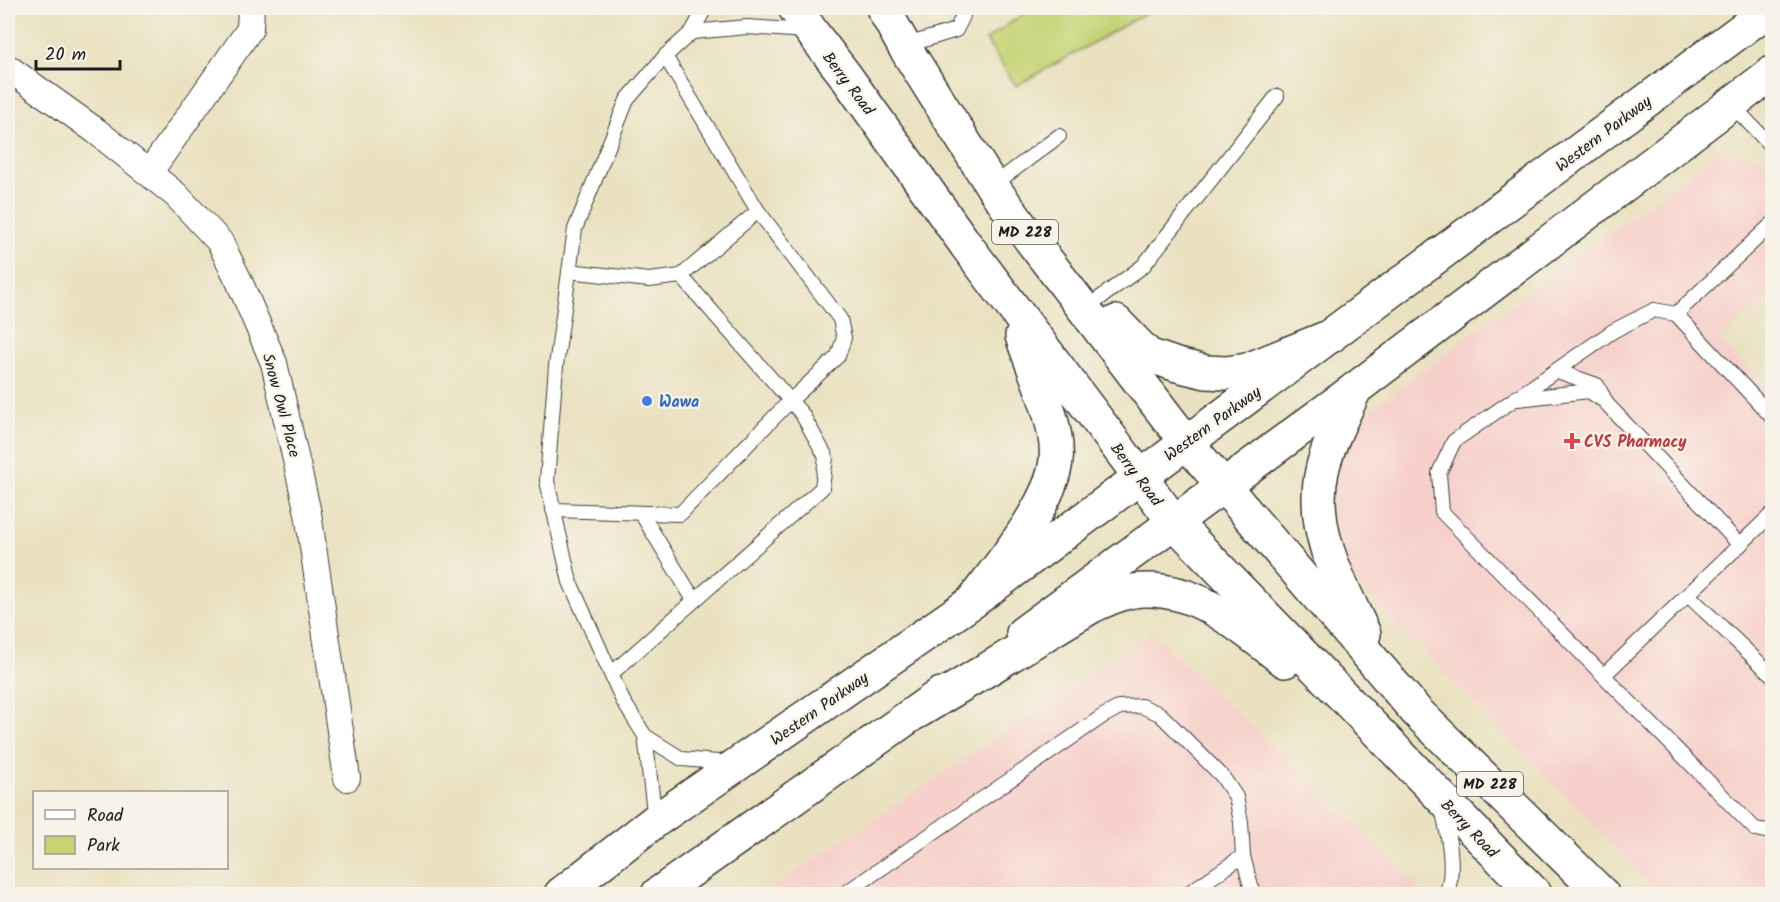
<svg xmlns="http://www.w3.org/2000/svg" width="1780" height="902" font-family="Kalam,sans-serif">
<style>
.built{fill:#f7d0cb}
.green{fill:#c6d476;stroke:#717849;stroke-width:1.5}
.lines{fill:none;stroke-linecap:round;stroke-linejoin:round}
.lane-casing{stroke:#3b3a34;stroke-width:16}
.street-casing{stroke:#3b3a34;stroke-width:28}
.secondary-casing{stroke:#3b3a34;stroke-width:36}
.highway-casing{stroke:#3b3a34;stroke-width:36}
.lane{stroke:#fff;stroke-width:14}
.street{stroke:#fff;stroke-width:26}
.secondary{stroke:#fff;stroke-width:33}
.highway{stroke:#fff;stroke-width:33}
.shop-dot{fill:#3f7fe0;stroke:#f7f3e8;stroke-width:2}
.health-dot{fill:#e0444e;stroke:#f7f3e8;stroke-width:2}
.labels{text-anchor:middle;stroke-width:4.5;stroke-linejoin:round;paint-order:stroke}
.shield{fill:#f7f3e8;stroke:#5e5c59;stroke-width:1.5}
.shield-label{font-size:15px;font-weight:bold;fill:#1c1c1c}
.street-label{font-size:16px;fill:#1c1c1c;stroke:#f7f3e8}
.shop-label{font-size:16px;font-weight:bold;fill:#366cbe;stroke:#f7f3e8;text-anchor:start}
.health-label{font-size:16px;font-weight:bold;fill:#be3a42;stroke:#f7f3e8;text-anchor:start}
</style>
<rect width="100%" height="100%" fill="#f7f3e8"/>
<filter id="ink" filterUnits="userSpaceOnUse"><feTurbulence type="fractalNoise" baseFrequency=".0167" numOctaves="2"/><feDisplacementMap in="SourceGraphic" scale="12" xChannelSelector="R" yChannelSelector="G"/><feConvolveMatrix kernelMatrix="1 2 1 2 8 2 1 2 1" color-interpolation-filters="sRGB"/></filter>
<filter id="wash" filterUnits="userSpaceOnUse"><feTurbulence type="fractalNoise" baseFrequency=".008" numOctaves="4" result="noise"/><feDisplacementMap in="SourceGraphic" scale="24" xChannelSelector="R" yChannelSelector="G"/><feGaussianBlur stdDeviation="1.35" result="paint"/><feColorMatrix in="noise" values="0 0 0 0 0 0 0 0 0 0 0 0 0 0 0 0 0 1.4 0 .05"/><feComposite in="paint" operator="in"/></filter>
<g filter="url(#wash)">
<rect width="100%" height="100%" fill="#e9e1bf"/>
<!-- built -->
<g class="built">
<path d="M1723,149L1765,158L1772,166V293L1719,339L1772,395V894H1661L1347,573L1332,512L1337,460L1362,415Z"/>
<path d="M1152,633L1418,885L1408,894H763Z"/>
</g>
<!-- green -->
<path class="green" d="M1032,8H1155L1016,86L986,40Z"/>
</g>
<g filter="url(#ink)">
<g class="lines">
<!-- lane casing -->
<g class="lane-casing">
<g id="lane">
<path d="M705,8L692,32L665,56L627,100L575,229L556,366L547,481L570,582L623,701L645,736L682,759L729,763"/>
<path d="M692,32L747,27L806,31"/>
<path d="M904,46L956,30L963,16L960,8"/>
<path d="M1731,104L1772,147"/>
<path d="M992,186L1059,136"/>
<path d="M569,271L649,280L681,276L758,211"/>
<path d="M1096,301L1143,266L1277,96"/>
<path d="M1676,314L1772,224"/>
<path d="M1557,371L1597,385L1607,404L1740,545"/>
<path d="M1518,399L1589,391L1601,399"/>
<path d="M1772,417L1676,314L1654,310L1613,331L1454,441L1439,473L1442,512L1755,829L1772,832"/>
<path d="M553,510L680,514L790,401L838,356L844,338L840,319L758,211L665,56"/>
<path d="M641,513L694,600"/>
<path d="M1688,595L1772,675"/>
<path d="M611,674L822,488L826,457L802,414L681,276"/>
<path d="M1604,675L1772,514"/>
<path d="M645,736L655,820"/>
<path d="M1442,809C1448,832 1456,872 1446,894"/>
<path d="M1243,856L1253,894"/>
<path d="M844,894L1103,716L1120,707L1141,706L1160,714L1222,776L1236,797L1241,822L1243,856L1187,894"/>
</g>
</g>
<!-- street casing -->
<g class="street-casing">
<g id="street">
<path d="M8,68L96,131L176,195L220,242L239,281L274,363L308,513L347,778"/>
<path d="M149,173L250,29L251,8"/>
</g>
</g>
<!-- secondary casing -->
<g class="secondary-casing">
<g id="secondary">
<path d="M1023,633L1355,389L1772,73"/>
<path d="M561,894L655,821L972,602L1771,8"/>
<path d="M658,894L941,694"/>
</g>
</g>
<!-- highway casing -->
<g class="highway-casing">
<g id="highway">
<path d="M795,8L811,31L845,75L966,245L1174,522L1535,894"/>
<path d="M883,8L904,46L992,186L1031,240L1186,442L1417,712L1602,894"/>
<path d="M1116,322L1148,355L1177,365L1206,372L1226,373L1247,370L1331,336"/>
<path d="M1355,389C1344,415 1328,443 1322,471C1309,530 1340,582 1364,634"/>
<path d="M972,602C998,567 1052,504 1056,460C1060,426 1033,370 1022,336"/>
<path d="M917,712L1092,606C1108,599 1126,590 1144,590C1200,588 1243,629 1285,661"/>
</g>
</g>
<!-- lane -->
<use href="#lane" class="lane"/>
<!-- street -->
<use href="#street" class="street"/>
<!-- secondary -->
<use href="#secondary" class="secondary"/>
<!-- highway -->
<use href="#highway" class="highway"/>
</g>
</g>
<!-- markers -->
<circle class="shop-dot" cx="647" cy="401" r="6"/>
<path class="health-dot" d="M1569 432h6v6h6v6h-6v6h-6v-6h-6v-6h6z"/>
<g class="labels">
<!-- shield labels -->
<g class="shield">
<rect x="992" y="220" width="66" height="24" rx="4.5"/>
<rect x="1457" y="772" width="66" height="24" rx="4.5"/>
</g>
<g class="shield-label">
<text x="1025" y="237">MD 228</text>
<text x="1490" y="789">MD 228</text>
</g>
<!-- street labels -->
<g class="street-label">
<text transform="translate(849 83) rotate(53)" y="6">Berry Road</text>
<text transform="translate(1603 133) rotate(-37)" y="6">Western Parkway</text>
<text transform="translate(282 405) rotate(75)" y="6">Snow Owl Place</text>
<text transform="translate(1212 423) rotate(-36)" y="6">Western Parkway</text>
<text transform="translate(1137 474) rotate(53)" y="6">Berry Road</text>
<text transform="translate(819 708) rotate(-35)" y="6">Western Parkway</text>
<text transform="translate(1470 828) rotate(46)" y="6">Berry Road</text>
</g>
<!-- shop labels -->
<g class="shop-label">
<text x="659" y="407">Wawa</text>
</g>
<!-- health labels -->
<g class="health-label">
<text x="1584" y="447">CVS Pharmacy</text>
</g>
</g>
<!-- margin -->
<rect width="1780" height="902" fill="none" stroke="#f7f3e8" stroke-width="30"/>
<!-- legend -->
<rect x="33" y="791" width="195" height="78" fill="#f7f3e8" stroke="#9f9d96" stroke-width="1.5"/>
<rect x="45" y="810" width="30" height="9" fill="#ffffff" stroke="#9f9d96" stroke-width="1.5"/>
<text x="87" y="821" font-size="18" fill="#1c1c1c">Road</text>
<rect x="45" y="836" width="30" height="18" fill="#c6d476" stroke="#9f9d96" stroke-width="1.5"/>
<text x="87" y="851" font-size="18" fill="#1c1c1c">Park</text>
<!-- scale -->
<path d="M36 60v9h84v-9" fill="none" stroke="#1c1c1c" stroke-width="3"/>
<text x="45" y="60" font-size="18" fill="#1c1c1c" stroke="#f7f3e8" stroke-width="4.5" paint-order="stroke">20 m</text>
</svg>
